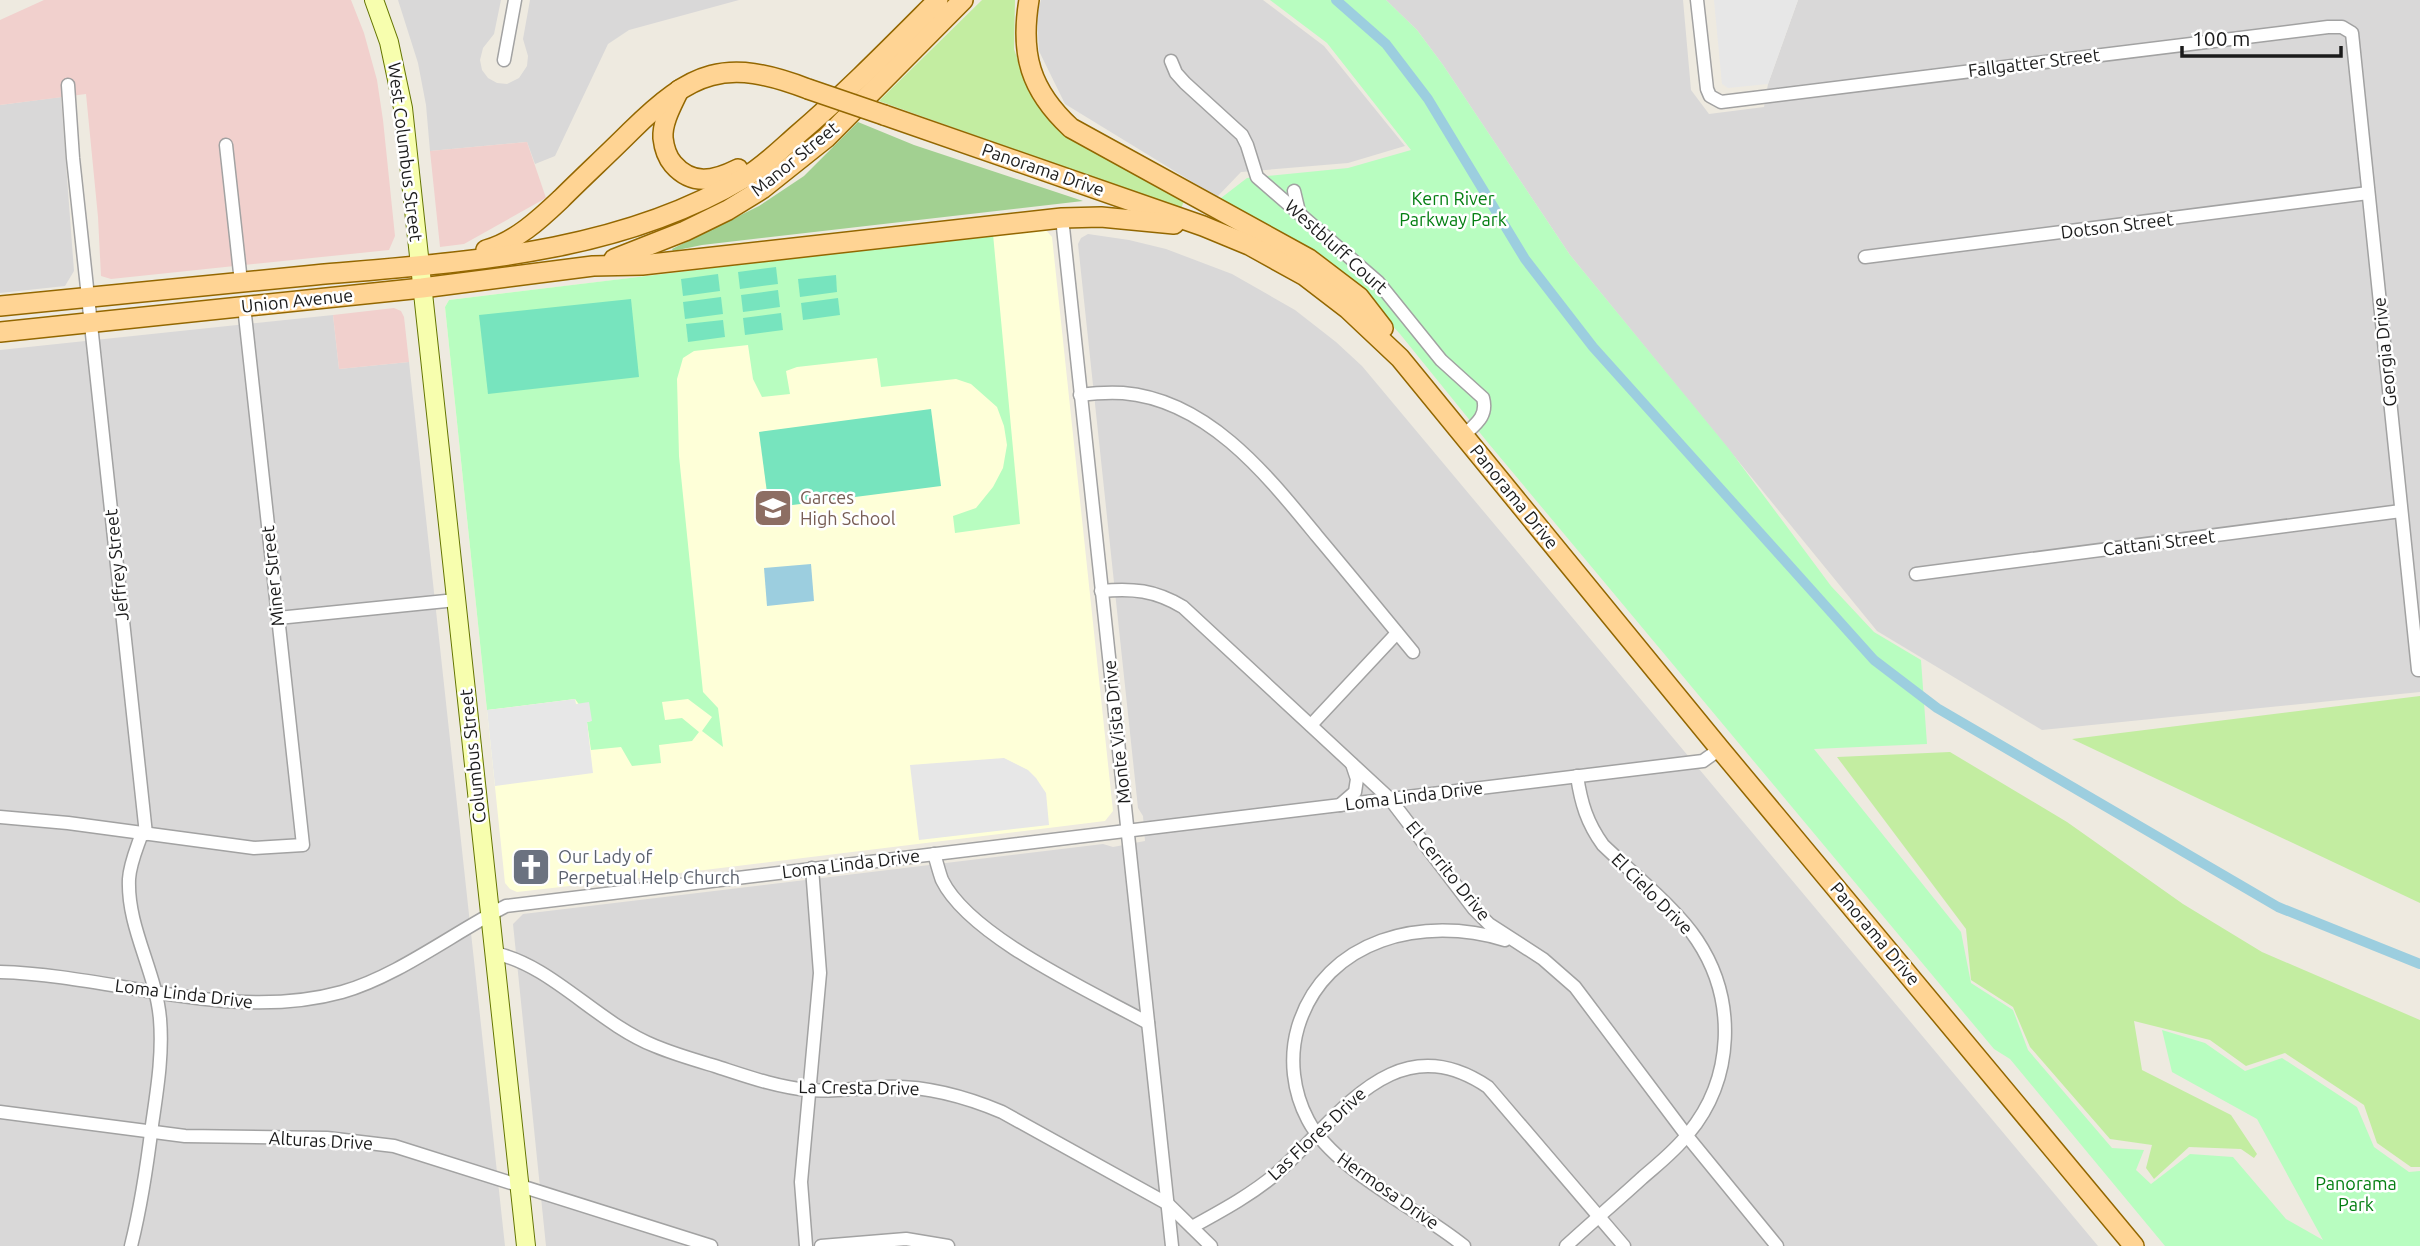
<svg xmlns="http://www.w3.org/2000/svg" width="2420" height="1246" font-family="Ubuntu,sans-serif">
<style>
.residential{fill:#d9d8d8}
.commercial{fill:#f1d0cd}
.education{fill:#feffd8}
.grass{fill:#c3eda1}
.forest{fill:#a2d091}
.park{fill:#b8fdc0}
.pitch{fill:#77e4be}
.parking{fill:#e7e7e7}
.water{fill:#9ccedf}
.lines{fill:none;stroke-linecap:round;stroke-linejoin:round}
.canal{stroke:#9ccedf;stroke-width:10}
.street-casing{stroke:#a2a2a2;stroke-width:15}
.secondary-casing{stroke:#647500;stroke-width:20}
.primary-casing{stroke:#936700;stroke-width:22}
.street{stroke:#fff;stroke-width:12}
.secondary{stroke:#f7feae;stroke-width:18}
.primary{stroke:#ffd494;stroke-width:19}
.primary-bridge-casing{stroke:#936700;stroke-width:22;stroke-linecap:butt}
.primary-bridge{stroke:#ffd494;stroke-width:19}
.labels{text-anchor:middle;stroke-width:5;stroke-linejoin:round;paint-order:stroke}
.street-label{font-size:18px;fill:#1b1b1b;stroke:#fff}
.park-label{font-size:18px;fill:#047f12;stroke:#fff}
.education-label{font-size:18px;fill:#785e54;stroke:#fff;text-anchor:start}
.worship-label{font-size:18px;fill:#5b616d;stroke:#fff;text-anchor:start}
</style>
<rect width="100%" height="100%" fill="#eeeae0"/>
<!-- residential -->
<g class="residential">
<path d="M398,0H501L494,34L483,48L480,60L482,70L488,78L497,83L507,84L519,78L527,66L528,56L523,39L530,0H739L629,30L608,44L555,156L535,164L527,142L430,151L426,105L418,63Z"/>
<path d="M1041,0H1263L1324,46L1405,146L1348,163L1241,172L1217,197L1065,104L1039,51L1037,14Z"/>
<path d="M1386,0H1683L1691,90L1709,114L1764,107L1768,84L1798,0H2420V692L2042,730L1877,631L1570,255L1443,65L1417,30Z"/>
<path d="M61,97L74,271L65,286L0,293V105Z"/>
<path d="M1088,234L1129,240L1166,249L1232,274L1295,310L1336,342L1362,366L2098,1246H546L513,924L523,914L1103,844L1113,847L1145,841L1143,816L1138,808L1078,244L1081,238Z"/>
<path d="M333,315L339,369L409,362L505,1246H0V350Z"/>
</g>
<!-- commercial -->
<g class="commercial">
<path d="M44,0H351L364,33L377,80L383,120L395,236L389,250L111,279L101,276L98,217L86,94L0,105V20Z"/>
<path d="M527,142L546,198L464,244L440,247L430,151Z"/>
<path d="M394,308L401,311L404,317L409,362L339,369L333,315Z"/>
</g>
<!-- education -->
<path class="education" d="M1044,228L1052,237L1113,811L1105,821L614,881L517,892L510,889L505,883L445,307L449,300Z"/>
<!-- grass -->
<g class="grass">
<path d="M982,0H1015L1014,49L1028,90L1062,133L1185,198L1181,209L879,101Z"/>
<path d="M2420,696V903L2072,739Z"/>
<path d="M1950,752L2067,822L2183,904L2262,952L2420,1020V1167H2411L2377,1143L2364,1105L2285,1053L2246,1066L2210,1040L2134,1021L2142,1070L2231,1115L2257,1154L2254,1158L2241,1149L2189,1147L2154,1179L2146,1168L2152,1145L2110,1139L2030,1047L2013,1007L1971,980L1966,929L1837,757Z"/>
</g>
<!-- forest -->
<path class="forest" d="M858,122L914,145L1083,201L702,245L673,251L672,249L759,206L804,176Z"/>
<!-- park -->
<g class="park">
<path d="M1270,0H1386L1417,30L1443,65L1570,255L1729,449L1831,586L1874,632L1921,660L1927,744L1814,749L1961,932L1971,983L2013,1010L2028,1050L2112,1148L2144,1150L2136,1170L2151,1184L2190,1154L2233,1157L2286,1219L2323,1240L2257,1119L2172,1072L2162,1030L2205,1043L2245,1071L2282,1058L2357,1107L2374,1147L2409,1172L2420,1171V1246H2165L2010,1059L1994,1049L1489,444L1400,334L1360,290L1332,266L1221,198L1247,178L1348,168L1411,150L1327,43Z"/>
<path d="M993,234L1020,524L955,533L953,516L976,508L993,487L1003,468L1007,445L1004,426L997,407L971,384L956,379L881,387L877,358L797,367L786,371L790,394L762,397L753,379L748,345L694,351L683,358L677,379L679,456L703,692L718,708L723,747L702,731L712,717L688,699L662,702L665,720L682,718L699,732L692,741L659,745L661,763L632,766L621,747L591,750L587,722L591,721L575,699L487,710L445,307L449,300Z"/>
</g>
<!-- pitch -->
<g class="pitch">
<path d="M776,267L778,284L740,289L738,272Z"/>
<path d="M718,274L720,291L683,296L681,279Z"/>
<path d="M836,275L837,292L800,297L798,279Z"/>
<path d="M778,290L780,307L743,312L741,295Z"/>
<path d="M721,297L723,314L685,319L683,302Z"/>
<path d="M838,298L840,315L803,320L801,303Z"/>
<path d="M631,299L639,377L488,394L479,315Z"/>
<path d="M781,313L783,330L745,335L743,318Z"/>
<path d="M723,320L725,337L688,342L686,324Z"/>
<path d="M931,409L941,486L769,508L759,432Z"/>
</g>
<!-- parking -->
<g class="parking">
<path d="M1714,0H1798L1768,84L1728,88L1722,84Z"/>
<path d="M575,699L576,704L589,702L592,721L587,722L593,773L495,786L487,710Z"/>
<path d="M1004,758L1028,770L1036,778L1046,793L1049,825L919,840L910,765Z"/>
</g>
<!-- water -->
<path class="water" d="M811,564L814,601L767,606L764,568Z"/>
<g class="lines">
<!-- canal -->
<path class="canal" d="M1336,0L1386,44L1428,99L1525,259L1593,347L1874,660L1937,708L2278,907L2420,964"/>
<!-- street casing -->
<g class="street-casing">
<g id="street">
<path d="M1697,0L1707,89L1710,96L1721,102L2328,27H2342L2352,33L2418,670H2420"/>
<path d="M504,60L515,0"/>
<path d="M1171,61L1176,73L1185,83L1242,135L1247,145L1257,177L1378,282L1441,360L1483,398C1488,416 1476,424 1464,435"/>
<path d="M68,85L73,158L146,834"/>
<path d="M226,145L241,282"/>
<path d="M1294,191L1299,212"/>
<path d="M1062,218L1172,1246"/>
<path d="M1865,257L2368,193"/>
<path d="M1080,395C1095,393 1109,392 1123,393C1208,400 1267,475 1317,536C1349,574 1381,613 1413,652"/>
<path d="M1916,574L2401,511"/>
<path d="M1101,591C1132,588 1155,590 1183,607L1390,799L1474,909L1489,924L1543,959L1575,987L1687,1136L1777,1246"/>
<path d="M278,618L456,600"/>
<path d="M1311,725L1397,633"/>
<path d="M1340,805L1355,792L1357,779L1352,764"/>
<path d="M0,817L68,823L254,848L303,845L244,306"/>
<path d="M934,854C937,863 939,872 942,880C970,937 1092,992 1148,1023"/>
<path d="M494,953C552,965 597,1023 655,1046C674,1054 695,1060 715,1066C746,1076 776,1087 808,1090C833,1092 858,1088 883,1087C925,1085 964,1096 1002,1112L1168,1204L1211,1246"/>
<path d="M0,972C113,975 230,1023 342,992C398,976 453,933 506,906L1703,761L1720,749"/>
<path d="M0,1112L185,1136L327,1138L394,1146L711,1246"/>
<path d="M1192,1227C1221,1211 1251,1195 1277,1173C1340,1117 1395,1024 1488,1087L1624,1246"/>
<path d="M131,1246C141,1206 147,1166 152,1125C157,1090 163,1055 160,1019C156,971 127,928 129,879C130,863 137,848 142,833"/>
<path d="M806,1246L801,1182L820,973L812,868"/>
<path d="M821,1246L906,1239L948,1246"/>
<path d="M1464,1246C1419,1209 1334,1170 1308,1120C1293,1092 1289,1058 1298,1027C1325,938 1424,915 1505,940"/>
<path d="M1566,1246C1591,1223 1617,1201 1642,1178C1658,1164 1675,1151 1688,1134C1734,1079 1737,1000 1697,940C1676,908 1632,873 1603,845C1587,823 1581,803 1577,776"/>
</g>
</g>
<!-- secondary casing -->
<g class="secondary-casing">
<path id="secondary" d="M374,0L389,42L403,108L526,1246"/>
</g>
<!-- primary casing -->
<g class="primary-casing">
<g id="primary">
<path d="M1029,0C1020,54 1030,90 1071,128L1309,259L1359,297L1383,328"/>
<path d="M679,90C672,105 662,122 663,138C664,147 667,157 673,164C692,186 714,181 738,169"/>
<path d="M884,115L1203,226L1249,245L1305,276L1348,309L1400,358L1720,749L2134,1246"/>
<path d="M486,250C515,242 540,219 561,199C584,176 608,154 631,131C692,71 725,57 808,89"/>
<path d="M614,259L685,231L728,210L762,189L826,138L963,0"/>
<path d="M0,306C105,295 210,285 315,275C461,262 615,255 744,178C763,167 780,150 797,135C846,93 892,46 938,0"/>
<path d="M0,332L422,288L593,266L642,265L1062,218L1101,217L1174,224"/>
</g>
</g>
<!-- street -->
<use href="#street" class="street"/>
<!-- secondary -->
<use href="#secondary" class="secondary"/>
<!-- primary -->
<use href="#primary" class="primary"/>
<!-- primary-bridge casing -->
<g class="primary-bridge-casing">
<path id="primary-bridge" d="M808,89L884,115"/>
</g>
<!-- primary-bridge -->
<use href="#primary-bridge" class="primary-bridge"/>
</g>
<!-- icons -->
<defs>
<g id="school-square" transform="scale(2.0125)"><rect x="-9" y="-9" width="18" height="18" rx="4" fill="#8d6e63" stroke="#fff"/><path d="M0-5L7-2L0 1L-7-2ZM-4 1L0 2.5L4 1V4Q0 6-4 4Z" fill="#fff"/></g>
<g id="church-square" transform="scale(2.0125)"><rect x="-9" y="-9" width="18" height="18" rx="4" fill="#6b7280" stroke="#fff"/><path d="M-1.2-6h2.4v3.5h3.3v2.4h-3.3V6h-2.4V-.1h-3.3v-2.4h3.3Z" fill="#fff"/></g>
</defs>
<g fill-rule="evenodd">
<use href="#school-square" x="773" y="508"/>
<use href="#church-square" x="531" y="867"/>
</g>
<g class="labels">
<!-- street labels -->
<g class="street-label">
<text transform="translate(2034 63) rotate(-7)" y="6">Fallgatter Street</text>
<text transform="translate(405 152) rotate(83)" y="6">West Columbus Street</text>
<text transform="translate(795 159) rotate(-39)" y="6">Manor Street</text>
<text transform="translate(1043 170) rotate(19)" y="6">Panorama Drive</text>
<text transform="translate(2117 226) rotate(-7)" y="6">Dotson Street</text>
<text transform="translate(1336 247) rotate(42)" y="6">Westbluff Court</text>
<text transform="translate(297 301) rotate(-6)" y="6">Union Avenue</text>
<text transform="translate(2385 352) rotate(-96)" y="6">Georgia Drive</text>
<text transform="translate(1514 497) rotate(51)" y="6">Panorama Drive</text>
<text transform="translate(2159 543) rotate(-7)" y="6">Cattani Street</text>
<text transform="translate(117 565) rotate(-96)" y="6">Jeffrey Street</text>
<text transform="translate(273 576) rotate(-96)" y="6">Miner Street</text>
<text transform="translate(1117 732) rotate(-96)" y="6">Monte Vista Drive</text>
<text transform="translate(473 756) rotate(-96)" y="6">Columbus Street</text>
<text transform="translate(1414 796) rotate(-7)" y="6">Loma Linda Drive</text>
<text transform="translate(851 864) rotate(-7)" y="6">Loma Linda Drive</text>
<text transform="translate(1448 871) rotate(51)" y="6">El Cerrito Drive</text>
<text transform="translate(1652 894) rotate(45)" y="6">El Cielo Drive</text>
<text transform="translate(1875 934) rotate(50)" y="6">Panorama Drive</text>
<text transform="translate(184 994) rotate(7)" y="6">Loma Linda Drive</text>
<text transform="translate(859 1088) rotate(1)" y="6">La Cresta Drive</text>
<text transform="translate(1317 1134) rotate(-43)" y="6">Las Flores Drive</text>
<text transform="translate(321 1141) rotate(3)" y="6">Alturas Drive</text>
<text transform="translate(1388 1191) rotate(35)" y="6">Hermosa Drive</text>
</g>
<!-- park labels -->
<g class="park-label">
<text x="1453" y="205">Kern River<tspan x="1453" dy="21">Parkway Park</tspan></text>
<text x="2356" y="1190">Panorama<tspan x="2356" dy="21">Park</tspan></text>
</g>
<!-- education labels -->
<g class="education-label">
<text x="800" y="504">Garces<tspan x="800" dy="21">High School</tspan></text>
</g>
<!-- worship labels -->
<g class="worship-label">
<text x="558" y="863">Our Lady of<tspan x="558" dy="21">Perpetual Help Church</tspan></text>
</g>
</g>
<!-- scale -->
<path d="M2182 46v10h159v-10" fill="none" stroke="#1b1b1b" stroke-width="3.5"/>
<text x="2192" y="46" font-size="21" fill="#1b1b1b" stroke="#ffffff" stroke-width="5" paint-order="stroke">100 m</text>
</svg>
